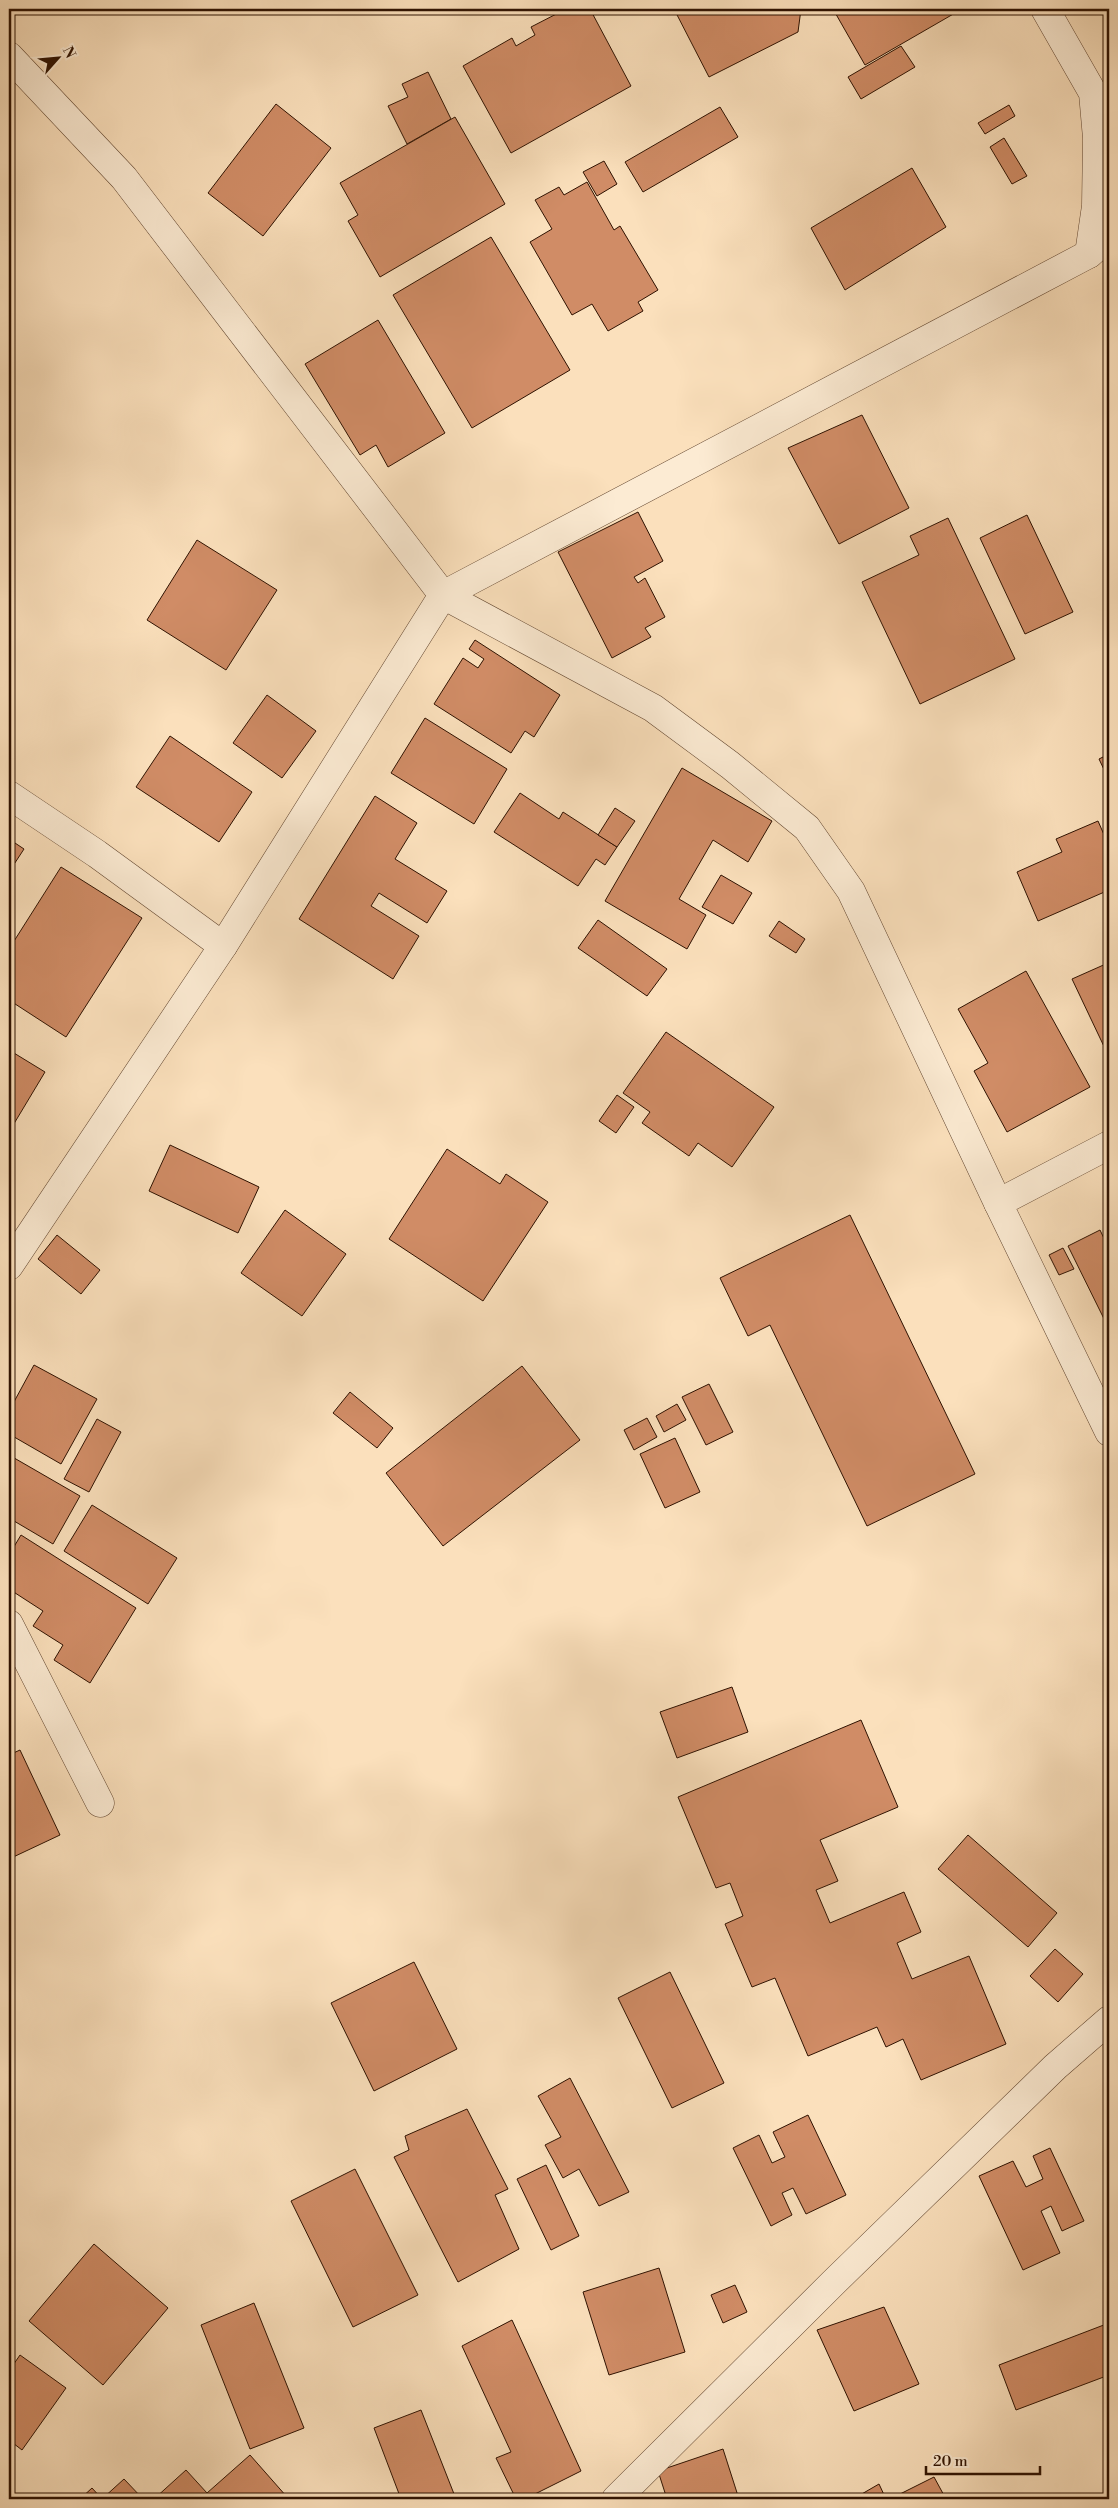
<svg xmlns="http://www.w3.org/2000/svg" width="1118" height="2508" font-family="'Libre Bodoni',serif">
<style>
.building{fill:#d08c66;stroke:#2f1201}
.lines{fill:none;stroke-linecap:round;stroke-linejoin:round}
.street-casing{stroke:#624630;stroke-width:29}
.street{stroke:#fcebd3;stroke-width:28}
</style>
<rect width="100%" height="100%" fill="#fbe0bc"/>
<filter id="stains"><feTurbulence type="fractalNoise" baseFrequency=".004" numOctaves="4"/><feColorMatrix values="0 0 0 0 .2 0 0 0 0 .09 0 0 0 0 .02 0 0 0 .5 -.17"/></filter>
<radialGradient id="worn" r=".72"><stop offset=".6" stop-color="#630" stop-opacity="0"/><stop offset="1" stop-color="#630" stop-opacity=".3"/></radialGradient>
<!-- building -->
<g class="building">
<path d="M566,9H590L631,86L511,153L463,66L512,38L516,46L535,35L531,27Z"/>
<path d="M674,9H801L798,32L709,77Z"/>
<path d="M833,9H962L865,65Z"/>
<path d="M901,46L915,67L861,99L848,77Z"/>
<path d="M428,72L451,119L407,144L388,106L408,97L402,84Z"/>
<path d="M276,104L331,148L263,236L208,193Z"/>
<path d="M1009,105L1015,116L985,134L978,123Z"/>
<path d="M720,107L738,137L643,192L625,162Z"/>
<path d="M455,117L505,204L380,277L348,221L358,215L340,183Z"/>
<path d="M1004,138L1027,176L1012,184L990,147Z"/>
<path d="M604,161L617,184L597,196L583,172Z"/>
<path d="M912,168L946,227L845,290L811,228Z"/>
<path d="M587,182L614,230L620,226L658,290L638,302L643,311L608,331L592,304L572,315L530,242L552,229L535,200L559,187L564,195Z"/>
<path d="M491,237L570,370L472,428L393,295Z"/>
<path d="M378,320L445,433L388,467L376,445L360,455L305,364Z"/>
<path d="M862,415L909,508L839,544L788,448Z"/>
<path d="M638,512L663,561L634,577L638,583L645,578L665,617L645,628L651,637L612,658L558,552Z"/>
<path d="M1027,515L1073,612L1025,634L980,538Z"/>
<path d="M948,518L1015,659L920,704L862,582L919,555L910,536Z"/>
<path d="M197,540L277,590L226,670L147,620Z"/>
<path d="M475,640L560,695L534,737L525,731L511,753L434,704L463,658L478,668L484,659L469,649Z"/>
<path d="M267,695L316,731L282,778L233,743Z"/>
<path d="M425,718L507,769L474,824L391,773Z"/>
<path d="M170,736L252,792L219,842L136,787Z"/>
<path d="M1109,754V780L1099,759Z"/>
<path d="M682,768L772,821L748,862L713,840L679,899L706,915L687,949L605,901Z"/>
<path d="M520,793L559,819L563,812L617,847L605,865L596,859L578,886L494,832Z"/>
<path d="M375,796L417,823L395,859L447,891L427,923L379,893L371,906L419,936L393,979L299,919Z"/>
<path d="M615,808L635,821L617,847L598,835Z"/>
<path d="M1098,821L1109,846V890L1038,921L1017,872L1062,852L1056,839Z"/>
<path d="M9,839L24,849L9,872Z"/>
<path d="M61,867L142,918L66,1037L9,1000V949Z"/>
<path d="M721,875L752,893L733,924L702,907Z"/>
<path d="M598,920L667,969L647,996L578,948Z"/>
<path d="M779,921L805,939L796,953L769,936Z"/>
<path d="M1108,963L1109,966V1057L1072,979Z"/>
<path d="M1026,971L1090,1087L1007,1132L974,1071L988,1063L958,1009Z"/>
<path d="M666,1032L774,1107L732,1167L698,1143L689,1156L642,1123L650,1112L623,1093Z"/>
<path d="M9,1050L45,1072L9,1132Z"/>
<path d="M617,1095L634,1107L616,1133L599,1121Z"/>
<path d="M170,1145L259,1187L238,1233L149,1191Z"/>
<path d="M447,1149L500,1184L506,1174L548,1202L483,1301L389,1239Z"/>
<path d="M285,1210L346,1254L302,1316L241,1273Z"/>
<path d="M850,1215L975,1474L867,1526L770,1325L748,1336L720,1278Z"/>
<path d="M1100,1230L1109,1249V1329L1068,1246Z"/>
<path d="M57,1235L100,1270L81,1294L38,1259Z"/>
<path d="M1063,1248L1074,1269L1059,1275L1049,1255Z"/>
<path d="M34,1365L97,1399L61,1464L9,1434V1411Z"/>
<path d="M522,1366L580,1440L443,1546L386,1473Z"/>
<path d="M709,1384L733,1432L706,1445L682,1397Z"/>
<path d="M350,1392L393,1428L377,1448L333,1413Z"/>
<path d="M677,1404L686,1420L664,1432L656,1416Z"/>
<path d="M647,1418L657,1437L634,1450L624,1430Z"/>
<path d="M97,1419L121,1432L89,1492L64,1479Z"/>
<path d="M675,1438L700,1492L665,1508L640,1454Z"/>
<path d="M9,1455L80,1496L53,1544L9,1518Z"/>
<path d="M92,1505L177,1558L148,1604L64,1551Z"/>
<path d="M21,1535L136,1608L90,1683L54,1660L63,1645L33,1626L43,1611L9,1589V1555Z"/>
<path d="M732,1687L748,1732L677,1758L660,1712Z"/>
<path d="M861,1720L898,1807L820,1840L838,1881L816,1890L830,1923L904,1892L921,1932L897,1943L912,1979L969,1956L1006,2044L921,2080L903,2039L886,2047L877,2027L808,2056L775,1978L752,1987L725,1924L743,1916L730,1883L716,1888L678,1797Z"/>
<path d="M20,1750L60,1835L9,1859V1755Z"/>
<path d="M968,1835L1057,1913L1028,1947L938,1869Z"/>
<path d="M1055,1949L1083,1974L1058,2002L1030,1976Z"/>
<path d="M414,1962L457,2049L374,2091L331,2003Z"/>
<path d="M670,1972L724,2083L672,2108L618,1998Z"/>
<path d="M570,2078L629,2192L599,2206L579,2169L563,2178L545,2145L561,2137L538,2096Z"/>
<path d="M467,2109L508,2189L495,2195L519,2249L458,2282L394,2157L409,2150L405,2136Z"/>
<path d="M808,2115L846,2195L806,2214L793,2188L782,2193L792,2215L771,2226L733,2148L759,2135L772,2163L785,2157L773,2132Z"/>
<path d="M1050,2148L1084,2221L1062,2231L1051,2206L1041,2211L1060,2253L1023,2270L979,2176L1013,2161L1026,2187L1043,2179L1033,2156Z"/>
<path d="M546,2165L579,2236L551,2250L517,2179Z"/>
<path d="M355,2169L418,2295L353,2327L291,2201Z"/>
<path d="M94,2244L168,2308L103,2385L29,2321Z"/>
<path d="M659,2268L685,2352L609,2375L583,2292Z"/>
<path d="M735,2285L747,2312L723,2323L711,2295Z"/>
<path d="M254,2303L304,2428L250,2449L201,2325Z"/>
<path d="M884,2307L919,2384L854,2411L817,2330Z"/>
<path d="M512,2320L581,2471L525,2499H516L496,2458L511,2452L462,2346Z"/>
<path d="M1109,2323V2375L1016,2410L999,2365Z"/>
<path d="M20,2355L66,2388L22,2450L9,2440V2371Z"/>
<path d="M421,2410L456,2499H401L374,2428Z"/>
<path d="M723,2449L739,2499H667L658,2471Z"/>
<path d="M250,2455L287,2497L285,2499H154L186,2470L207,2493Z"/>
<path d="M934,2477L946,2499H890Z"/>
<path d="M124,2479L143,2499H80L92,2488L102,2499Z"/>
<path d="M879,2484L886,2499H862L860,2495Z"/>
</g>
<g class="lines">
<!-- street casing -->
<g class="street-casing">
<g id="street">
<path d="M1045,9L1093,93L1097,138L1096,206L1089,254"/>
<path d="M9,56L124,178L443,595L653,708L730,765L807,828L851,891L998,1203L1109,1432"/>
<path d="M9,795L97,854L223,946"/>
<path d="M998,1203L1109,1145"/>
<path d="M9,1266L223,946L443,595L1089,254L1109,237"/>
<path d="M9,1624L100,1803"/>
<path d="M616,2499L833,2283L1055,2067L1109,2020"/>
</g>
</g>
<!-- street -->
<use href="#street" class="street"/>
</g>
<!-- margin -->
<rect width="1118" height="2508" fill="none" stroke="#fbe0bc" stroke-width="30"/>
<rect x="10" y="10" width="1098" height="2488" fill="none" stroke="#2f1201" stroke-width="2.5"/>
<rect x="15" y="15" width="1088" height="2478" fill="none" stroke="#2f1201"/>
<!-- north arrow -->
<g transform="translate(58 58) rotate(63)" stroke="#fcebd3" stroke-width="4" paint-order="stroke">
<path d="M0-4L9 19L0 12L-9 19Z" fill="#2f1201"/>
<text y="-8" font-size="14" font-weight="bold" text-anchor="middle" fill="#2f1201">N</text>
</g>
<!-- scale -->
<path d="M926 2466v8h114v-8" fill="none" stroke="#2f1201" stroke-width="2.5"/>
<text x="933" y="2466" font-size="15" fill="#2f1201" stroke="#fcebd3" stroke-width="4" paint-order="stroke">20 m</text>
<rect width="100%" height="100%" filter="url(#stains)"/>
<rect width="100%" height="100%" fill="url(#worn)"/>
</svg>
